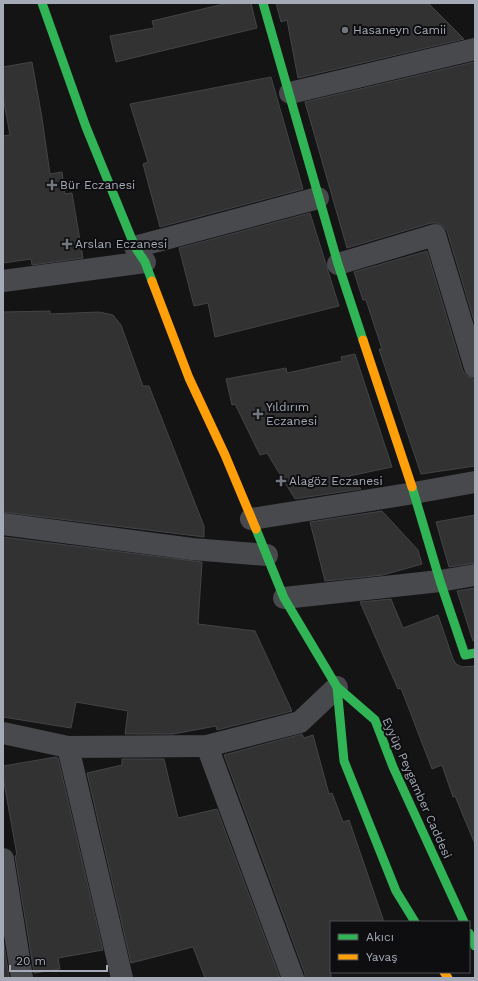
<svg xmlns="http://www.w3.org/2000/svg" width="478" height="981" font-family="'Work Sans',sans-serif">
<style>
.building{fill:#323233;stroke:#424448}
.lines{fill:none;stroke-linecap:round;stroke-linejoin:round}
.street{stroke:#48494d;stroke-width:22}
.fast{stroke:#30b455;stroke-width:9}
.slow{stroke:#ff9f0a;stroke-width:9}
.poi-dot{fill:#72767d;stroke:#0e0e10;stroke-width:1.5}
.labels{text-anchor:middle;stroke-width:4;stroke-linejoin:round;paint-order:stroke}
.poi-label{font-size:12px;fill:#a4aab6;stroke:#0e0e10;text-anchor:start}
.street-label{font-size:12px;fill:#a4aab6;stroke:#0e0e10}
</style>
<rect width="100%" height="100%" fill="#141414"/>
<!-- building -->
<g class="building">
<path d="M228,3H251L257,28L116,62L110,36L154,28L152,21Z"/>
<path d="M276,3H428L464,39L298,78L287,20L281,22Z"/>
<path d="M32,62L42,118L50,174L62,172L65,194L72,193L83,258L32,265L31,259L3,263V136L10,135L3,97V67Z"/>
<path d="M474,62L475,66V324L447,231L443,226L437,223H431L347,248L305,102Z"/>
<path d="M271,77L303,189L160,227L143,164L148,162L130,104Z"/>
<path d="M310,213L339,306L215,337L208,303L194,306L179,248Z"/>
<path d="M427,251L463,371L467,376L473,379L475,385V466L421,474L379,349H382L366,300H363L354,272Z"/>
<path d="M50,311V314L99,312L113,315L121,325L143,386H149L204,526V537L3,512V312Z"/>
<path d="M355,354L392,467L349,476L361,489L295,499L267,453L260,455L235,404L232,405L226,379L286,368L287,373L342,361L341,357Z"/>
<path d="M382,511L418,550L422,564L383,575L325,581L310,522Z"/>
<path d="M475,515V563L449,567L436,522Z"/>
<path d="M3,537L202,562L198,624L255,631L292,711L217,730L216,726L173,734H125L128,711L76,702L71,728L3,717Z"/>
<path d="M475,588V641H473L457,591Z"/>
<path d="M391,599L403,628L438,615L453,659L456,664L462,667L475,666V844L455,796L453,797L442,765L432,769L401,688L398,689L360,602Z"/>
<path d="M302,734L304,738L313,735L329,794L332,793L343,822L349,820L384,922H331V978H305V974L224,755Z"/>
<path d="M56,757L58,758L103,950L58,958L60,969L34,973L15,856L17,855L3,777V766Z"/>
<path d="M122,759H164L178,818L217,809L280,978H205L193,947L131,963L87,773L122,765Z"/>
<path d="M3,938L9,977L5,978H3Z"/>
</g>
<g class="lines">
<!-- street -->
<g class="street">
<path d="M290,93L475,49"/>
<path d="M135,247L318,198"/>
<path d="M338,264L435,235L475,367"/>
<path d="M3,281L145,262"/>
<path d="M251,519L414,493L475,482"/>
<path d="M3,524L192,549L267,555"/>
<path d="M284,598L440,581L475,575"/>
<path d="M3,733L68,747L207,746L300,722L337,687"/>
<path d="M207,746L293,978"/>
<path d="M68,747L122,978"/>
<path d="M3,859L22,978"/>
</g>
<!-- fast -->
<g class="fast">
<path d="M42,3L86,127L135,247L145,262L152,281"/>
<path d="M263,3L338,264L363,340"/>
<path d="M412,487L440,581L465,655L475,653"/>
<path d="M256,529L284,598L337,687L375,720L393,767L464,922"/>
<path d="M337,687L344,761L396,891L415,922"/>
<path d="M469,933L475,946"/>
</g>
<!-- slow -->
<g class="slow">
<path d="M152,281L189,378L225,455L256,529"/>
<path d="M363,340L412,487"/>
<path d="M444,972L448,978"/>
</g>
</g>
<!-- markers -->
<g class="poi-dot">
<circle cx="345" cy="30" r="4"/>
<path d="M50 179h4v4h4v4h-4v4h-4v-4h-4v-4h4z"/>
<path d="M65 238h4v4h4v4h-4v4h-4v-4h-4v-4h4z"/>
<path d="M256 408h4v4h4v4h-4v4h-4v-4h-4v-4h4z"/>
<path d="M279 475h4v4h4v4h-4v4h-4v-4h-4v-4h4z"/>
</g>
<g class="labels">
<!-- poi labels -->
<g class="poi-label">
<text x="353" y="34">Hasaneyn Camii</text>
<text x="60" y="189">Bür Eczanesi</text>
<text x="75" y="248">Arslan Eczanesi</text>
<text x="266" y="411">Yıldırım<tspan x="266" dy="14">Eczanesi</tspan></text>
<text x="289" y="485">Alagöz Eczanesi</text>
</g>
<!-- street labels -->
<g class="street-label">
<text transform="translate(417 788) rotate(66)" y="4">Eyyüp Peygamber Caddesi</text>
</g>
</g>
<!-- border -->
<rect width="478" height="981" fill="none" stroke="#a4aab6" stroke-width="8"/>
<!-- legend -->
<rect x="330" y="921" width="140" height="52" fill="#0e0e10" stroke="#4a4c52"/>
<rect x="338" y="934" width="20" height="6" fill="#30b455" stroke="#4a4c52"/>
<text x="366" y="941" font-size="12" fill="#a4aab6">Akıcı</text>
<rect x="338" y="954" width="20" height="6" fill="#ff9f0a" stroke="#4a4c52"/>
<text x="366" y="961" font-size="12" fill="#a4aab6">Yavaş</text>
<!-- scale -->
<path d="M10 965v6h97v-6" fill="none" stroke="#a4aab6" stroke-width="2"/>
<text x="16" y="965" font-size="12" fill="#a4aab6" stroke="#0e0e10" stroke-width="3" paint-order="stroke">20 m</text>
</svg>
